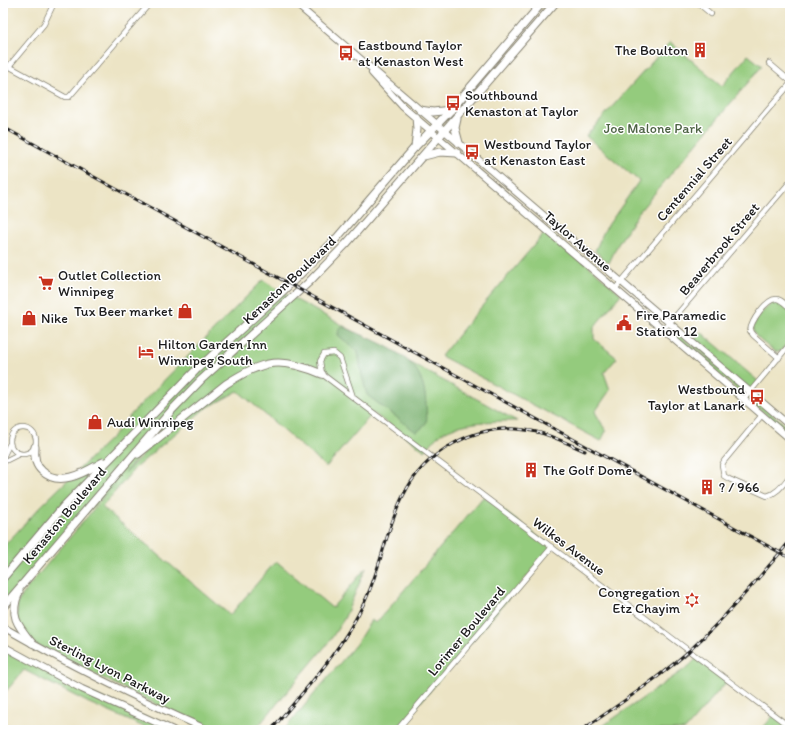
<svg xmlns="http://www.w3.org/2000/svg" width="793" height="733" font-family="Itim,sans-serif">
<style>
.green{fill:#94cb7d;stroke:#58744c;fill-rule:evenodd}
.forest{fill:#77af6c;stroke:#4a6644}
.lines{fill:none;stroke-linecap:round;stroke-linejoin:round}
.street-casing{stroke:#848070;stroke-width:6}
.secondary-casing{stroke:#848070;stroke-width:8}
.primary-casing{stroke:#848070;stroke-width:9}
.street{stroke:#fff;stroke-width:4.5}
.secondary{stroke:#fff;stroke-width:6}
.primary{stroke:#fff;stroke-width:7}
.rail-casing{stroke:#1c1c1c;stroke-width:3}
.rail{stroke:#fff;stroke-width:1.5;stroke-dasharray:4.5;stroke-linecap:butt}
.labels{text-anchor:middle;stroke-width:3;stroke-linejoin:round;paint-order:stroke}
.poi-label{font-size:14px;fill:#1c1c1c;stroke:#fff;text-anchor:start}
.park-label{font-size:14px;fill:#4c6243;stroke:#fff}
.street-label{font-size:14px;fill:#1c1c1c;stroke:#fff}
</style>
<rect width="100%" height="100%" fill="#fff"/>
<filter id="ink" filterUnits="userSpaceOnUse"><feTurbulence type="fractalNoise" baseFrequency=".025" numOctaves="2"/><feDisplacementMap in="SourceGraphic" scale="8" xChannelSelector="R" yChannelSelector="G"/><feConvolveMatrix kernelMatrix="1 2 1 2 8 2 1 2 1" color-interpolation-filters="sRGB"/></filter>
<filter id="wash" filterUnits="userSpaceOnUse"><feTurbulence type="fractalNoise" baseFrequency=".012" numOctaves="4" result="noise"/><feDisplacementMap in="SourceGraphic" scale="16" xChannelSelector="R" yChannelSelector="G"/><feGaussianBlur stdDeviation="0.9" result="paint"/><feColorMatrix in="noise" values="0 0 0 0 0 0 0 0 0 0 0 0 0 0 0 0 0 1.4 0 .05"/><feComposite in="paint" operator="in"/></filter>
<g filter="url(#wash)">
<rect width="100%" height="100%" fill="#ece4c5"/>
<!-- green -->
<g class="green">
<path d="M670,42L722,86L748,55L762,66L638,213L617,246L609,263L595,251L604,231L639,181L586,136Z"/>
<path d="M547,230L621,294L594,327V339L617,358L604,373L610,390L595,412L606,431L601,441L441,356L471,319Z"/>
<path d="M263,280L282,292L517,421C495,421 454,421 437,437C433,441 429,447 425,451L373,413L326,467L238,391L203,410L135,468L102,507L230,615L276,561L332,608L366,568L344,619L329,642L255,730H208L32,643L16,623L18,602L28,587L115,484L47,554L3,607V547L41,506L113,436L135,410ZM156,433L157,435L150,447L125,473Z"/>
<path d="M775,302L781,303L790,311V340L781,351L776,352C770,348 757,339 754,333C749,323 767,306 775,302Z"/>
<path d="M671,329H673L744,390V393H741L670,332Z"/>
<path d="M701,332L758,381L749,392L692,343Z"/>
<path d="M750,397H752L790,429V435L750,401Z"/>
<path d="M484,496L552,547L397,730H284L356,644L371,620L376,623Z"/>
<path d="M3,647L82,689L173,730H151L89,703L24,670L3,695Z"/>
<path d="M698,657L728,680L685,730H597L689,666Z"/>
<path d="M774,715L790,727V730H761Z"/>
</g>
<!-- forest -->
<path class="forest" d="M344,327C366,337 403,350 417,371C423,381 426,395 426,406C427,421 429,424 416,432L367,395L362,376L358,352L338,335L339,329Z"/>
</g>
<g filter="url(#ink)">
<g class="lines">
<!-- street casing -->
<g class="street-casing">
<g id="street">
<path d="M698,3L711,14"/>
<path d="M3,63L65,97H69L150,3"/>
<path d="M769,63L790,81"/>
<path d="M9,66L44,24L54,3"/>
<path d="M615,289L790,84"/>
<path d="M663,329L673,319L790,182"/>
<path d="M779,358L753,335L750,331C751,322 766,298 777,299C782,300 786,305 790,308"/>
<path d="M353,397L340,358L334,353L324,354L320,361L322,374L790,727"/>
<path d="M744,399L790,344"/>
<path d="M762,415L724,461L722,465L724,476L729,479L767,496C778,493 783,484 790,476"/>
<circle cx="23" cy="441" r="13"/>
<path d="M3,457L9,445"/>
<path d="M3,462L19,454"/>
<path d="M397,730L552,547"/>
</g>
</g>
<!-- secondary casing -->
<g class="secondary-casing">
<g id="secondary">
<path d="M295,3L790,426"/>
<path d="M372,73L403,107L790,439"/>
<path d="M3,627C69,665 138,699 208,730"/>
<path d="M3,646L82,689L173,730"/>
</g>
</g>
<!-- primary casing -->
<g class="primary-casing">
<g id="primary">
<path d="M420,110L433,112L451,110"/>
<path d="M457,119L455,128L459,143"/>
<path d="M415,147L417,129L416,117"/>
<path d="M424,156L440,152L457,153"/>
<path d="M35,447C34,456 35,465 42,471C60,488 85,472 103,462"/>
<path d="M138,454L226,384C264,360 280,356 322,374"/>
<path d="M3,578L63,507L196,370L282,292L335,240L415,147L451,110L542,3"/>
<path d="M19,592C9,615 17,625 32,643"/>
<path d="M3,607L171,411L201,380L308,283L347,243L555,3"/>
<path d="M3,647L6,648"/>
</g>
</g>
<!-- street -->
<use href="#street" class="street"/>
<!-- secondary -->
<use href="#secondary" class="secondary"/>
<!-- primary -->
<use href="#primary" class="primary"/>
<!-- rail casing -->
<g class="rail-casing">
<g id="rail">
<path d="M3,127L790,558"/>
<path d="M271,730C306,689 342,650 365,601C381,567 386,529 403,496C425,451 475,423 525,430C546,432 566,443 585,451"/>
<path d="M582,730C618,705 656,680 689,651C726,617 758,579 790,541"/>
</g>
</g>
<!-- rail -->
<use href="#rail" class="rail"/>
</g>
</g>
<!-- icons -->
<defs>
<g id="building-bare" transform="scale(1.2)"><path d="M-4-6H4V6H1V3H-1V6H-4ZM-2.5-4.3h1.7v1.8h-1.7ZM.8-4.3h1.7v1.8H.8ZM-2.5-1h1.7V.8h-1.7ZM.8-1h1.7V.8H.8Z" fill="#c8321e" stroke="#fff" stroke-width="2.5" paint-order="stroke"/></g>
<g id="bus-bare" transform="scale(1.2)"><path d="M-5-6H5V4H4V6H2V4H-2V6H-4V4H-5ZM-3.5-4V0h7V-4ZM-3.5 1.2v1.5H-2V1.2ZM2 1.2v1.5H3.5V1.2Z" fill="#c8321e" stroke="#fff" stroke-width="2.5" paint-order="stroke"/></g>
<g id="supermarket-bare" transform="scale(1.2)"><path d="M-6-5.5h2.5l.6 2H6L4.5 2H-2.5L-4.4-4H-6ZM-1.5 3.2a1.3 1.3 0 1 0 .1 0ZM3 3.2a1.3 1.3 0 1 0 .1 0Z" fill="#c8321e" stroke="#fff" stroke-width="2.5" paint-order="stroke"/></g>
<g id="shop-bare" transform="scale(1.2)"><path d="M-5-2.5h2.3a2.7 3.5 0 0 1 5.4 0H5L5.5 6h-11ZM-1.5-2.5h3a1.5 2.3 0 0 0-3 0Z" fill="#c8321e" stroke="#fff" stroke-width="2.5" paint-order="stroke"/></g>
<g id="civic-bare" transform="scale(1.2)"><path d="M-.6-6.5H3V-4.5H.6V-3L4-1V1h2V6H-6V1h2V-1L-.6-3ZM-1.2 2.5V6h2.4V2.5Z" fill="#c8321e" stroke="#fff" stroke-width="2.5" paint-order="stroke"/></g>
<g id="hotel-bare" transform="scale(1.2)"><path d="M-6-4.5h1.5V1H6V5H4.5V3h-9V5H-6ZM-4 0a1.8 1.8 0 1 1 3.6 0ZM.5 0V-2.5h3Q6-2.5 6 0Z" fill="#c8321e" stroke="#fff" stroke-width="2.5" paint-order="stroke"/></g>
<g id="synagogue-bare" transform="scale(1.2)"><path d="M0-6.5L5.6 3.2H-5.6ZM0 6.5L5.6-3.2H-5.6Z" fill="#c8321e" stroke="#fff" stroke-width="2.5" paint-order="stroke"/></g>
</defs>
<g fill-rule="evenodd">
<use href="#building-bare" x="700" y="50"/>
<use href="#bus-bare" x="346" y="53"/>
<use href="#bus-bare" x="453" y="103"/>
<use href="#bus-bare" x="472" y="152"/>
<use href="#supermarket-bare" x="46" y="283"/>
<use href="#shop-bare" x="185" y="311"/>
<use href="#shop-bare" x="29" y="318"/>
<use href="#civic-bare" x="624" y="323"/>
<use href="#hotel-bare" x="146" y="352"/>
<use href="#bus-bare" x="757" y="397"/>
<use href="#shop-bare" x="95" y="422"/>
<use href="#building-bare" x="531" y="470"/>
<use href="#building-bare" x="707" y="487"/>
<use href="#synagogue-bare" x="692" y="600"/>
</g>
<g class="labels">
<!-- poi labels -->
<g class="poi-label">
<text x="358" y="50">Eastbound Taylor<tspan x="358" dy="16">at Kenaston West</tspan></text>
<text x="688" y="55" text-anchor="end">The Boulton</text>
<text x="465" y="100">Southbound<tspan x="465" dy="16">Kenaston at Taylor</tspan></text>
<text x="484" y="149">Westbound Taylor<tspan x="484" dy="16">at Kenaston East</tspan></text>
<text x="58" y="280">Outlet Collection<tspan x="58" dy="16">Winnipeg</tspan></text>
<text x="173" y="316" text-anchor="end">Tux Beer market</text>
<text x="636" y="320">Fire Paramedic<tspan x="636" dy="16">Station 12</tspan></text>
<text x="41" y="323">Nike</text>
<text x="158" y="349">Hilton Garden Inn<tspan x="158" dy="16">Winnipeg South</tspan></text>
<text x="745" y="394" text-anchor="end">Westbound<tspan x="745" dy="16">Taylor at Lanark</tspan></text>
<text x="107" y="427">Audi Winnipeg</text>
<text x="543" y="475">The Golf Dome</text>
<text x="719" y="492">? / 966</text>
<text x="680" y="597" text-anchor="end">Congregation<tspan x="680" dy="16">Etz Chayim</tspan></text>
</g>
<!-- park labels -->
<g class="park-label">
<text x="653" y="133">Joe Malone Park</text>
</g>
<!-- street labels -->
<g class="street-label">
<text transform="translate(694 179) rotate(-49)" y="5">Centennial Street</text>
<text transform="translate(578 241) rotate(41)" y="5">Taylor Avenue</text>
<text transform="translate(719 249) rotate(-50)" y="5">Beaverbrook Street</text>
<text transform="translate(289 280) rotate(-43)" y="5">Kenaston Boulevard</text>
<text transform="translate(64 515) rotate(-50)" y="5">Kenaston Boulevard</text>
<text transform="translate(569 546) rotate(37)" y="5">Wilkes Avenue</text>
<text transform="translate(466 631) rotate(-50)" y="5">Lorimer Boulevard</text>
<text transform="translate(110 669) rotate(27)" y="5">Sterling Lyon Parkway</text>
</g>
</g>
<!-- margin -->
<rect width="793" height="733" fill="none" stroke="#fff" stroke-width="16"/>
</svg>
